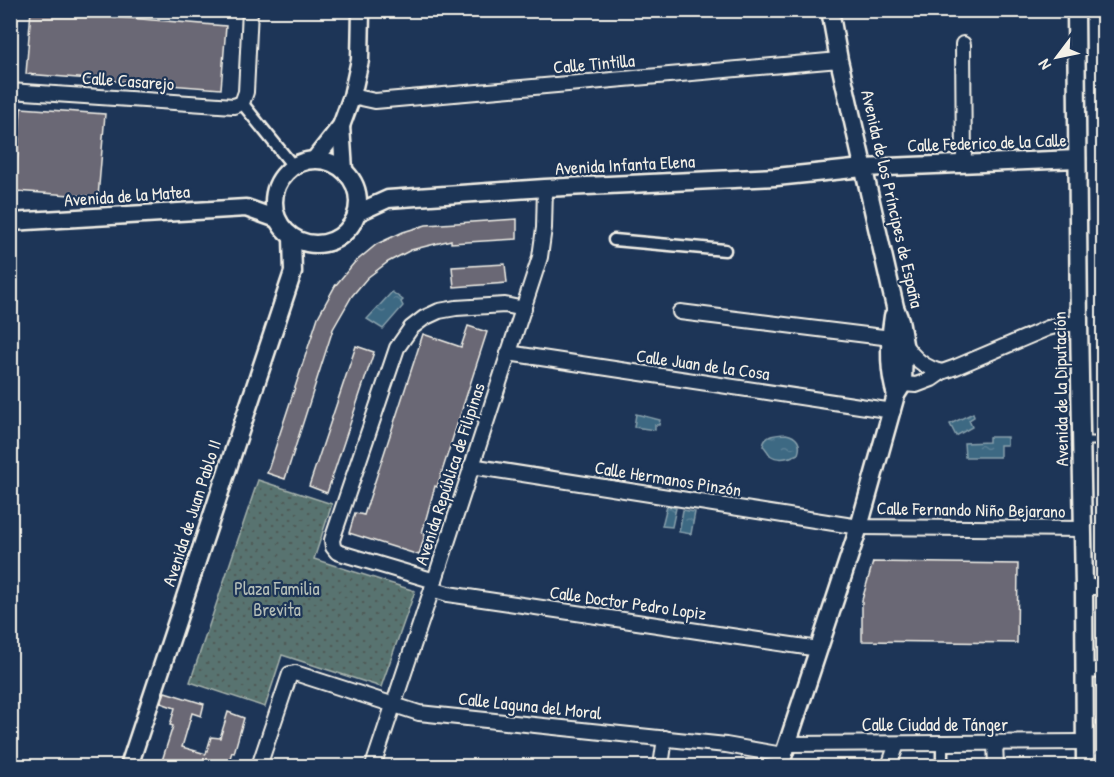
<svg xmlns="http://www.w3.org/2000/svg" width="1114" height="777" font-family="'Patrick Hand',sans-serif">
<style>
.grass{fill:#597370;stroke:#a6b2ac;stroke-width:1.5}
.park{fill:url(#park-dots);stroke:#a6b2ac;stroke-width:1.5}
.water{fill:url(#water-ripples);stroke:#879fab;stroke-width:1.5}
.building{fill:#6a6774;stroke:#f4f1e8;stroke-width:1.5}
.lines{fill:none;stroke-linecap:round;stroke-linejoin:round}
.service-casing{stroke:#f4f1e8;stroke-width:11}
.pedestrian-casing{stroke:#f4f1e8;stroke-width:15}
.minor-casing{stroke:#f4f1e8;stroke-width:18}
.tertiary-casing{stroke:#f4f1e8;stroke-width:21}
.service{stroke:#1d3557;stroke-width:7}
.pedestrian{stroke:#1d3557;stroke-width:10}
.minor{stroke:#1d3557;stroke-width:14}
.tertiary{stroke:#1d3557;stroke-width:16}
.labels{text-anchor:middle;stroke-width:4.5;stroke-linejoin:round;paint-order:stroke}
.street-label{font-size:18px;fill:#f4f1e8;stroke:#1d3557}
.park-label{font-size:18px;fill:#b6bfb8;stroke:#1d3557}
</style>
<defs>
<pattern id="park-dots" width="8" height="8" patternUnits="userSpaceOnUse" patternTransform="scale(1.5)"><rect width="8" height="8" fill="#597370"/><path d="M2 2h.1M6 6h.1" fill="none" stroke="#505b59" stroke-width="1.8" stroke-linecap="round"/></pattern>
<pattern id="water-ripples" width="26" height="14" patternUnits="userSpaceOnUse" patternTransform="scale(1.5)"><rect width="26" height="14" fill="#3e6983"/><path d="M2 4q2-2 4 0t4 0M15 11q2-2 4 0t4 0" fill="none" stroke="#5a7f95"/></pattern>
</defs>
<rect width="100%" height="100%" fill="#1d3557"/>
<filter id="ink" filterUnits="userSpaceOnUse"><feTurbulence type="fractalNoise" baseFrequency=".0167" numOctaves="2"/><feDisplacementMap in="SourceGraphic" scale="12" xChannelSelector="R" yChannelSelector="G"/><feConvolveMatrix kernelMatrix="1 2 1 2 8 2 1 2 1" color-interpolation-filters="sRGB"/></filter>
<g filter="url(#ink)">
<!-- grass -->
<g class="grass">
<path d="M1100,11H1104L1103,134Z"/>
<path d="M1103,156H1104L1103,216L1099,157Z"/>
</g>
<!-- park -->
<path class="park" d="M258,480L332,504L314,559L415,591L381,687L282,655L265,707L190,682Z"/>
<!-- water -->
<g class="water">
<path d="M392,292L403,300L401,302L403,306L383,329L367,319Z"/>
<path d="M973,413L974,417L969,420L972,427L956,436L950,424Z"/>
<path d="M636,414L660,420L659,425H655V430L634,427Z"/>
<path d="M786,434C797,436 802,444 798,454C790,458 778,461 770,455C770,455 764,446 763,446C765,434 776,435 786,434Z"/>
<path d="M989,437H1007V445H1000V457H965L964,443L989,442Z"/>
<path d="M667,506L676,508L672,527L662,526Z"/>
<path d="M683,510L695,512L691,534L679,532Z"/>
</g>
<!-- building -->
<g class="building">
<path d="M31,10L226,26L221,89L26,74Z"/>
<path d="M21,108L105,114L98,197L15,191Z"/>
<path d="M517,219V239L451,243V240L411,250L388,262L367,278L352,296L333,329L285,479L267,473L318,317L335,286L354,263L377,244L403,232L426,225Z"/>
<path d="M505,264L507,283L454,287L452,267Z"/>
<path d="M468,326L487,332L437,487L435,486L422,533L425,534L419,555L349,533L355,513L364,515L423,334L461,347Z"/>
<path d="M356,346L374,352L327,493L309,486Z"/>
<path d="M873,562L1018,564L1017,643L862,641V600Z"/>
<path d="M165,692L204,704L201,716L192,713L182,747L206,754L211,737L220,738L228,712L244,718L234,753L232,752L229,761L236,764L235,766H170L161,764L173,726L170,725L175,708L161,703Z"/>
</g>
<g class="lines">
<!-- service casing -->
<g class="service-casing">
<path id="service" d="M1082,441H1100"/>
</g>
<!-- pedestrian casing -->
<g class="pedestrian-casing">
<g id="pedestrian">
<path d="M242,103L293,166"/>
<path d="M614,240L725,250"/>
<path d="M942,744V766"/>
</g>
</g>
<!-- minor casing -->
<g class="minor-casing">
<g id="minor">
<path d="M963,44L964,164"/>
<path d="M10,91L234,106L242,103L246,92L250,10"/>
<path d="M352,96L375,101L839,60"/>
<path d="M680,312L891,338"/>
<path d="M904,344C914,359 925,368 942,372"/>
<path d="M508,353L893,411"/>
<path d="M903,384L916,385L932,379L942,372L956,367L1048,328L1063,324H1079"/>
<path d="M471,466L859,527L1083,529"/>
<path d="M435,581L337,552L333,547L332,540L397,348L411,328L424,318L439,311L456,308L505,305L524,309"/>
<path d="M1084,587H1104"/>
<path d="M432,589L448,594L819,649"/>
<path d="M1085,670L1104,671"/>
<path d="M995,743L996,766"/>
<path d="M787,744L1085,742"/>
<path d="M259,766L290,674L295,673L419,713L726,745L783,755"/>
<path d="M373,766L432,589L540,257L544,228L545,188"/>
<path d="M661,766L665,738"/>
<path d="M889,766L897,744"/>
</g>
</g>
<!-- tertiary casing -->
<g class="tertiary-casing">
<g id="tertiary">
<path d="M1076,10L1079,324L1084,587L1085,766"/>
<path d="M341,126L344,170"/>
<path d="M315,159L341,126L352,96L360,60L361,10"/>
<circle cx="316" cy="202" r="42"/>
<path d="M357,213L388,199L545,188L776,177L863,168L1077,159"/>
<path d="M10,222L246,208L277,219"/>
<path d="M893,316C889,342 888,370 896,395"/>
<path d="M129,766L293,272L292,237"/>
<path d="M780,766L859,527L896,395L903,384L904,344L900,320L895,307L839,60L830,10"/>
</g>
</g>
<!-- service -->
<use href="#service" class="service"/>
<!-- pedestrian -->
<use href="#pedestrian" class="pedestrian"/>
<!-- minor -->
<use href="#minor" class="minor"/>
<!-- tertiary -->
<use href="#tertiary" class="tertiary"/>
</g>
</g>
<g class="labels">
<!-- street labels -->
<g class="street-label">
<text transform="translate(594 64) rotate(-5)" y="6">Calle Tintilla</text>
<text transform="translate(128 81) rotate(4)" y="6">Calle Casarejo</text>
<text transform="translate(987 143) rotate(-2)" y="6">Calle Federico de la Calle</text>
<text transform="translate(625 165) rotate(-3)" y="6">Avenida Infanta Elena</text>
<text transform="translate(127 196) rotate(-4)" y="6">Avenida de la Matea</text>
<text transform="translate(892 199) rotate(77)" y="6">Avenida de los Príncipes de España</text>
<text transform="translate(703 365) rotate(8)" y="6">Calle Juan de la Cosa</text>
<text transform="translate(1061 389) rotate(-91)" y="6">Avenida de la Diputación</text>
<text transform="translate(450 474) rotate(-72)" y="6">Avenida República de Filipinas</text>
<text transform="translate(668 479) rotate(9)" y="6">Calle Hermanos Pinzón</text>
<text transform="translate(971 510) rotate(1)" y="6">Calle Fernando Niño Bejarano</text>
<text transform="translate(192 513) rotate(-72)" y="6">Avenida de Juan Pablo II</text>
<text transform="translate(628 603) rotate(8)" y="6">Calle Doctor Pedro Lopiz</text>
<text transform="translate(530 706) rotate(6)" y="6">Calle Laguna del Moral</text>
<text x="935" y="731">Calle Ciudad de Tánger</text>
</g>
<!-- park labels -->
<g class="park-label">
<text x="277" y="595">Plaza Familia<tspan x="277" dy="21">Brevita</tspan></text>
</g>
</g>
<!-- margin -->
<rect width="1114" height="777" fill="none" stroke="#1d3557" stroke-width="36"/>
<rect x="18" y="18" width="1078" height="741" fill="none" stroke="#f4f1e8" stroke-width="2" filter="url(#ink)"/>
<!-- north arrow -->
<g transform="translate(1057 57) rotate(238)" stroke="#1d3557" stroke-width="4.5" paint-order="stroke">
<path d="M0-4.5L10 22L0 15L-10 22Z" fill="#f4f1e8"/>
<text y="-9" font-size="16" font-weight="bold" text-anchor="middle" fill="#f4f1e8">N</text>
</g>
</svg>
